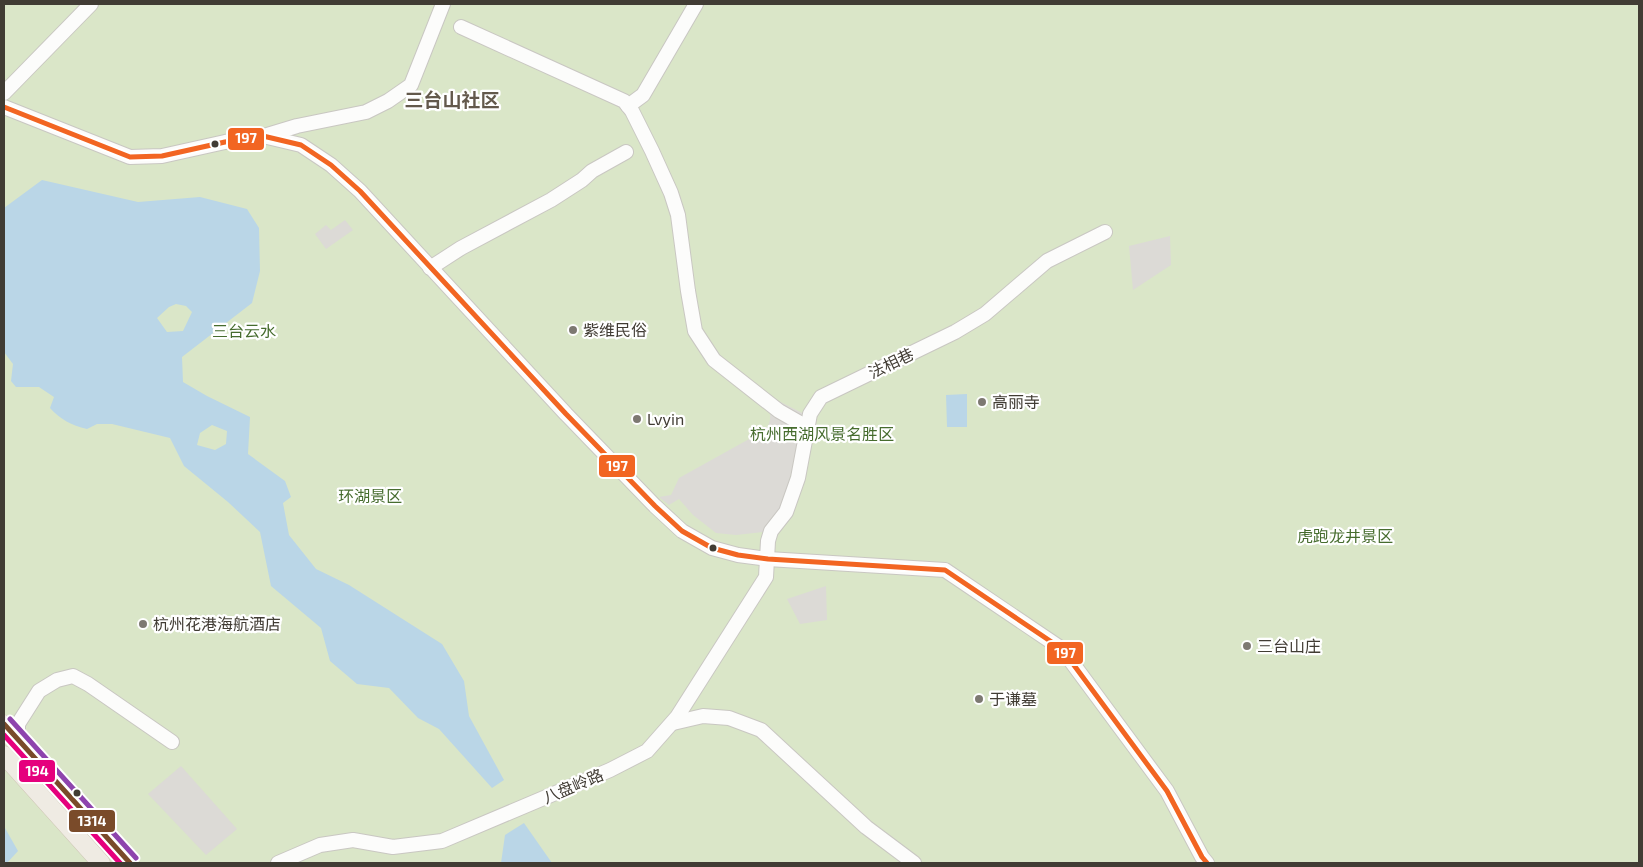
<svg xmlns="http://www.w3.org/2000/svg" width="1643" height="867" font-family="'Exo 2','Noto Sans SC',sans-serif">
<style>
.green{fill:#dae6c8}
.parking{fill:#dcdad6}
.water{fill:#bad6e7;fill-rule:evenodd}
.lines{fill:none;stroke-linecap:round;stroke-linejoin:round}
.minor-casing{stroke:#c9c7c2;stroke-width:16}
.major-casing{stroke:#cec6b5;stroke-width:19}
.minor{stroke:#fcfcfb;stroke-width:14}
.major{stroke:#efebe3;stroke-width:18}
.bus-1-casing{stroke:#fff;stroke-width:9}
.bus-2-casing{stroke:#fff;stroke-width:9}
.bus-3-casing{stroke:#fff;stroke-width:9}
.bus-4-casing{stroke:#fff;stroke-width:9}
.bus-1{stroke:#f26522;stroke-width:5}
.bus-2{stroke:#7a4b2a;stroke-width:5}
.bus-3{stroke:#e5007d;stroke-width:5}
.bus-4{stroke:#8e44ad;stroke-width:5}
.bus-dot{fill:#413c34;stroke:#fff;stroke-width:2}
.poi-dot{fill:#7d7972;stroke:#fff;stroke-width:2}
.labels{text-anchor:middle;stroke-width:4.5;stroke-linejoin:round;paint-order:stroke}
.poi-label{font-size:16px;fill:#413c34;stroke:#fff;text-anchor:start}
.park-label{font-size:16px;fill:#466c2e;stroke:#fff}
.street-label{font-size:16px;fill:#413c34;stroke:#fff}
.quarter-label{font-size:19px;font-weight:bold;fill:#63594c;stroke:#fff}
.line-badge{stroke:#fff;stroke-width:2}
.badge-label{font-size:14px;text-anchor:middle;font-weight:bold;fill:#fff}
</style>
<rect width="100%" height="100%" fill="#edebe6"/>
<!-- green -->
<rect class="green" x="4" y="4" width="1635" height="859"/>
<!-- parking -->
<g class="parking">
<path d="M345,220L353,230L326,249L315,234L326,225L331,230Z"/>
<path d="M1170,236L1171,265L1133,290L1129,246Z"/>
<path d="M771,397L806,415L782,509L763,532L736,535L716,533L693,515L679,499L669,505L659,497L671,495L679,478L767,429L770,420Z"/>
<path d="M826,586L827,620L800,624L787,599Z"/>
<path d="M181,766L237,829L206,855L148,794Z"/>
</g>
<!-- water -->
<g class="water">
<path d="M42,180L138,202L200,197L247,209L259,228L260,271L252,303L182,357L183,382L207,396L250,417L248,454L285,481L291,497L283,503L289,535L316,569L349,585L442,644L464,681L469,716L504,780L492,788L439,729L418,718L389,688L357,684L330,661L321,628L271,586L260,532L228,502L184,466L170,438L112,424H97L87,429C71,425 61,420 50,408L54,397L39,387H16L11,381L13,364L4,352V208ZM176,304L186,306L192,312L183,331L167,332L157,318L169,307ZM212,425L227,431L226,444L215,450L197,445L200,433Z"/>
<path d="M967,394V427H947L946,395Z"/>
<path d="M524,823L552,863H501L505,835Z"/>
<path d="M5,828L18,851L7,863H4Z"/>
</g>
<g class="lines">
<!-- minor casing -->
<g class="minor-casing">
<g id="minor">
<path d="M461,27L624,101L632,111L652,151L671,193L678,215L688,291L695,331L714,360L779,411L807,427"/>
<path d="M4,93L91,4"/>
<path d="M628,106L643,95L696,4"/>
<path d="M4,107L130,157L162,156L225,142L263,136L301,145L331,165L360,191L566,414L655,506L682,531L712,548L738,555L768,559L945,570L1062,649L1167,791L1202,857L1207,863"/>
<path d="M264,136L297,126L366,112L388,101L411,85L443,4"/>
<path d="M430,268L461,248L551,200L582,180L592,171L626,152"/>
<path d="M673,723L703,716L729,718L761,730L866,827L914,863"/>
<path d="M18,739V724L39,691L57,680L73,676L88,684L172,742"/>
<path d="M278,863L320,845L353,840L393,847L442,841L610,770L647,751L677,717L766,577L768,541L771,531L786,512L798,478L810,414L821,397L955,332L985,314L1047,261L1105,232"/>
</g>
</g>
<!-- major casing -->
<g class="major-casing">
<g id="major">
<path d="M4,724L130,863"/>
<path d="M4,755L101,863"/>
</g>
</g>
<!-- minor -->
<use href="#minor" class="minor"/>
<!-- major -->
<use href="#major" class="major"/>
<!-- bus-1 casing -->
<g class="bus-1-casing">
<path id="bus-1" d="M4,107L130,157L162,156L225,142L263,136L301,145L331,165L360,191L566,414L655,506L682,531L712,548L738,555L768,559L945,570L1062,649L1167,791L1202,857L1207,863"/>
</g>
<!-- bus-2 casing -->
<g class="bus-2-casing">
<path id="bus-2" d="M4,724L130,863"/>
</g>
<!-- bus-3 casing -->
<g class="bus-3-casing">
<path id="bus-3" d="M4,735L120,863"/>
</g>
<!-- bus-4 casing -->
<g class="bus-4-casing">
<path id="bus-4" d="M10,719L136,858"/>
</g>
<!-- bus-1 -->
<use href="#bus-1" class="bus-1"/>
<!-- bus-2 -->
<use href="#bus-2" class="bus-2"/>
<!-- bus-3 -->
<use href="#bus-3" class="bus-3"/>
<!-- bus-4 -->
<use href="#bus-4" class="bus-4"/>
</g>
<!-- markers -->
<g class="bus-dot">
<circle cx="215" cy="144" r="4.5"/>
<circle cx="713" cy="548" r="4.5"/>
<circle cx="77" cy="793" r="4.5"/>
</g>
<g class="poi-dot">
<circle cx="573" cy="330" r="5"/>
<circle cx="982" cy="402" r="5"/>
<circle cx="637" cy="419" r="5"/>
<circle cx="143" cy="624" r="5"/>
<circle cx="1247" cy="646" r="5"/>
<circle cx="979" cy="699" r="5"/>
</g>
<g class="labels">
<!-- poi labels -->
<g class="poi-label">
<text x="583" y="336">紫维民俗</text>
<text x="992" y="408">高丽寺</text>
<text x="647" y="425">Lvyin</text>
<text x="153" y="630">杭州花港海航酒店</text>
<text x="1257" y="652">三台山庄</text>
<text x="989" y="705">于谦墓</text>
</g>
<!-- park labels -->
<g class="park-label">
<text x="244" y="337">三台云水</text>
<text x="822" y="440">杭州西湖风景名胜区</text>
<text x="370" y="502">环湖景区</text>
<text x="1345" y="542">虎跑龙井景区</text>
</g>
<!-- street labels -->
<g class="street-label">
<text transform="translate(891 363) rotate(-26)" y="6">法相巷</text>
<text transform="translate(573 786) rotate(-23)" y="6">八盘岭路</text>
</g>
<!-- quarter labels -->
<g class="quarter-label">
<text x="452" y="107">三台山社区</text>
</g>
</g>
<g class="line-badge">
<rect x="227" y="127" width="38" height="24" rx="5" fill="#f26522"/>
<rect x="598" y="454" width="38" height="24" rx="5" fill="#f26522"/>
<rect x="1046" y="641" width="38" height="24" rx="5" fill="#f26522"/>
<rect x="18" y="759" width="38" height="24" rx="5" fill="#e5007d"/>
<rect x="68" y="809" width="48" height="24" rx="5" fill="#7a4b2a"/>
</g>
<g class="badge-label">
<text x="246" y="143">197</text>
<text x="617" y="471">197</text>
<text x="1065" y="658">197</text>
<text x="37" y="776">194</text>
<text x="92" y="826">1314</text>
</g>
<!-- border -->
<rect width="1643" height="867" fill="none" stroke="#413c34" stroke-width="10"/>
</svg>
